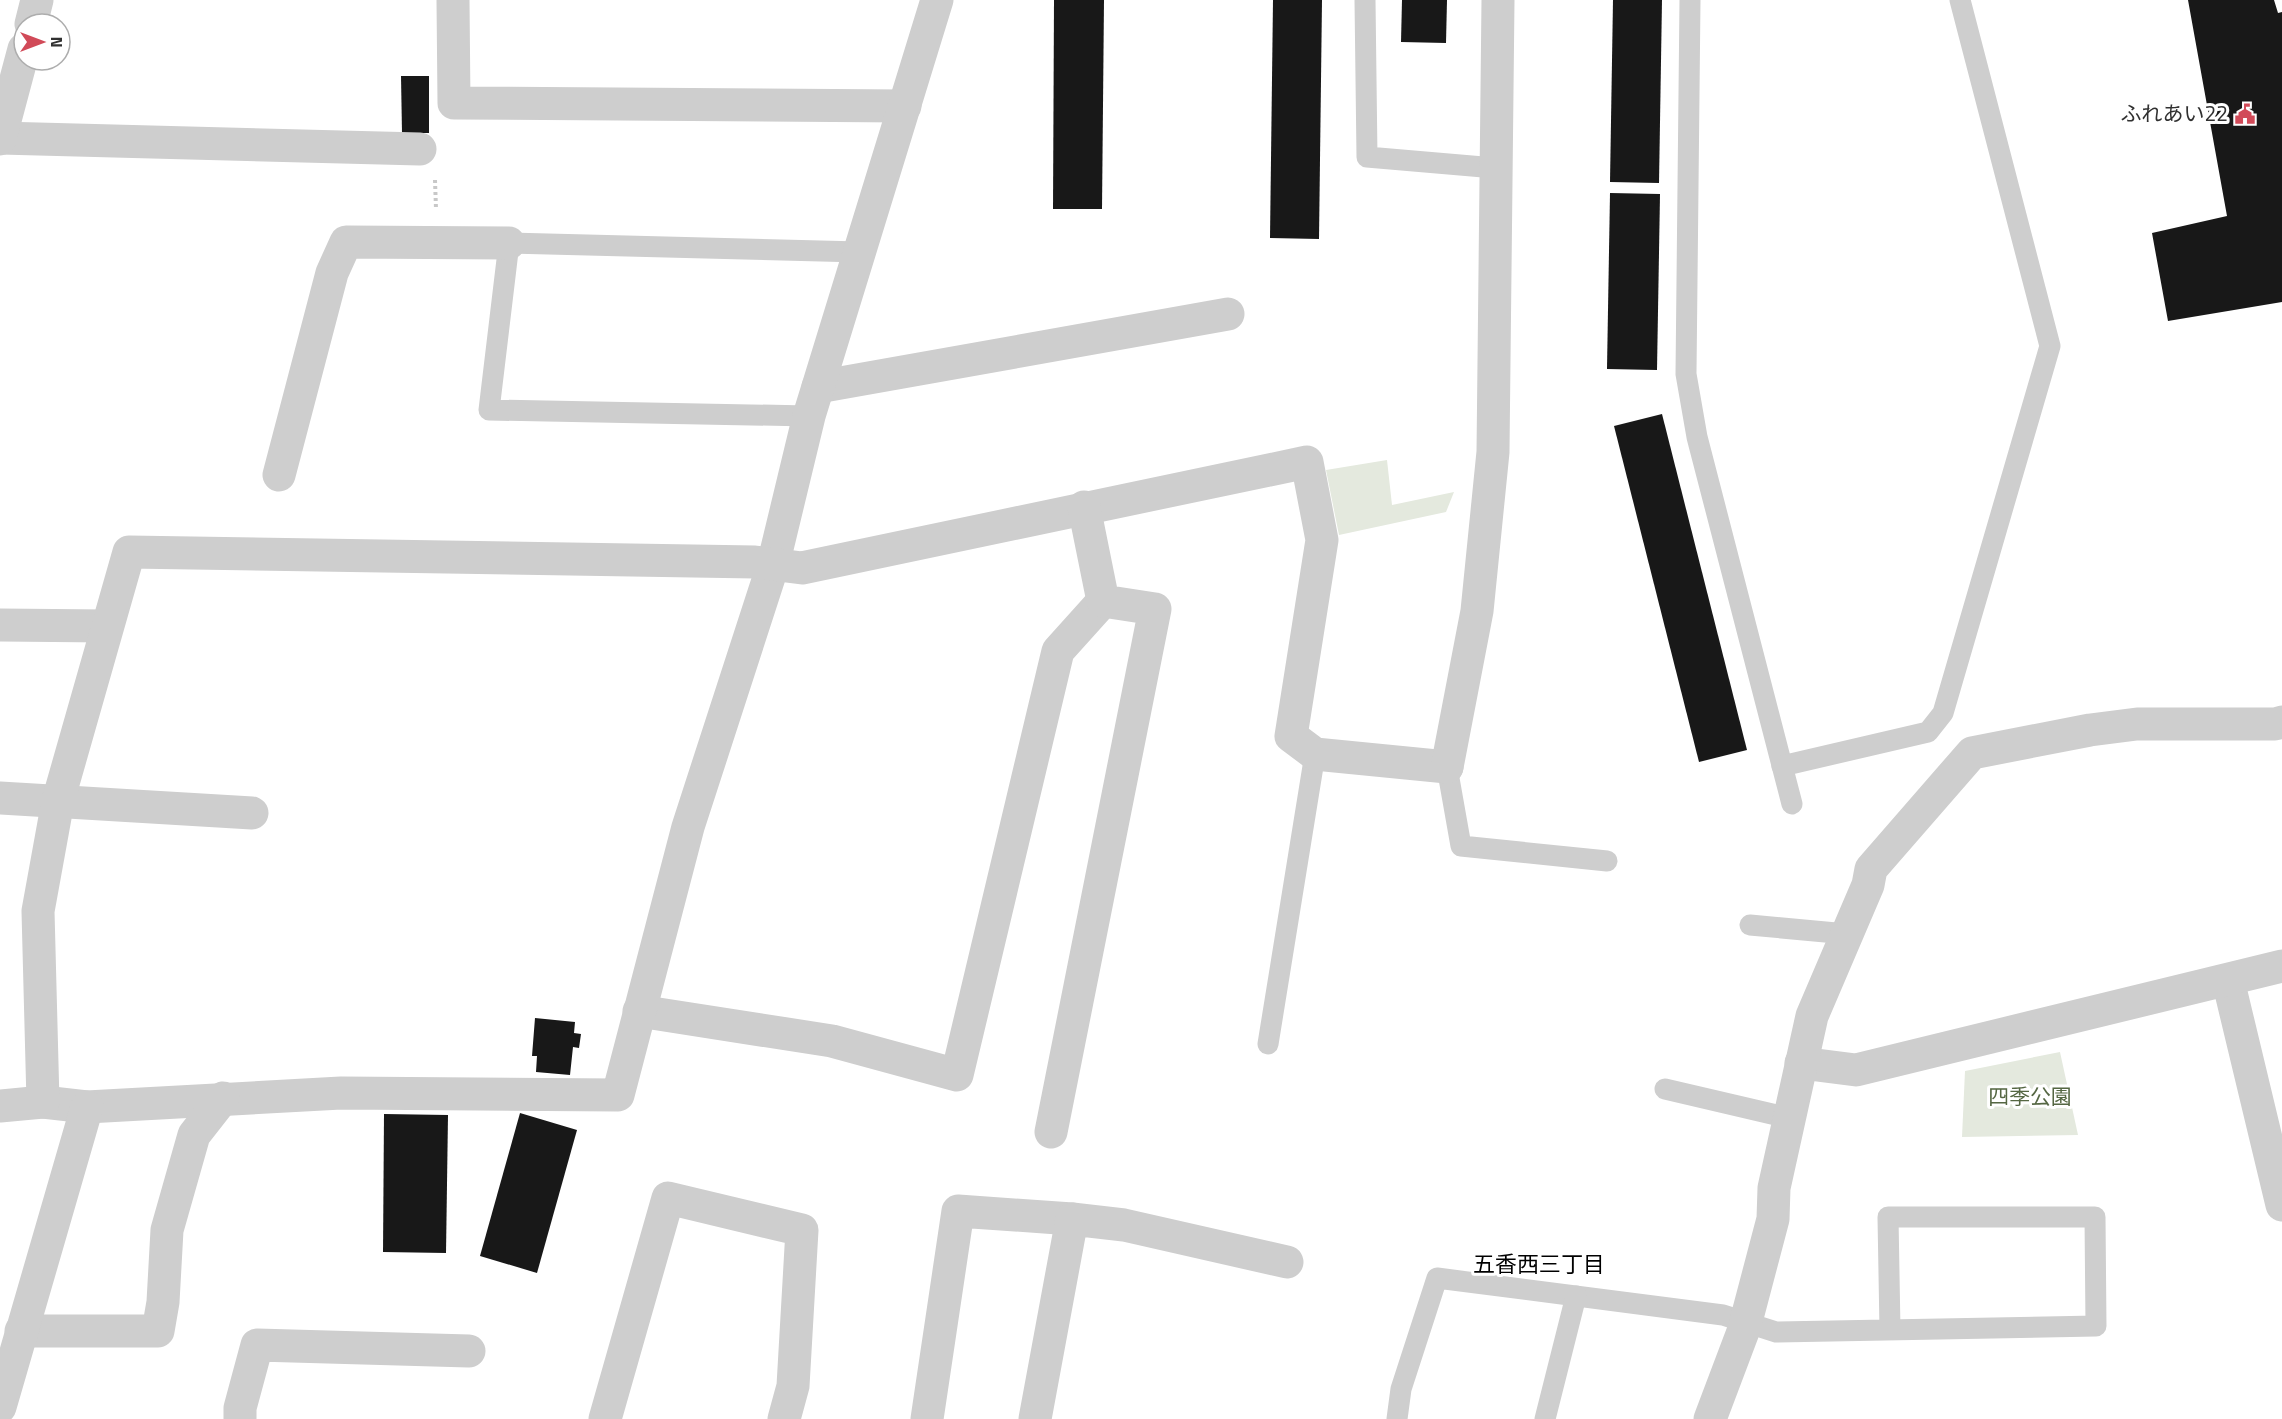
<svg xmlns="http://www.w3.org/2000/svg" width="2282" height="1419" font-family="'Titillium Web','Noto Sans JP',sans-serif">
<style>
.green{fill:#e4e9de}
.building{fill:#181818}
.lines{fill:none;stroke-linecap:round;stroke-linejoin:round}
.path{stroke:#c8c8c8;stroke-width:4;stroke-dasharray:3 3;stroke-linecap:butt}
.service{stroke:#cecece;stroke-width:21}
.minor{stroke:#cecece;stroke-width:33}
.tertiary{stroke:#cecece;stroke-width:33}
.labels{text-anchor:middle;stroke-width:6;stroke-linejoin:round;paint-order:stroke}
.poi-label{font-size:21px;fill:#313131;stroke:#fff;text-anchor:end}
.park-label{font-size:21px;fill:#556743;stroke:#fff}
.neighbourhood-label{font-size:22px;fill:#000;stroke:#fff}
</style>
<rect width="100%" height="100%" fill="#fff"/>
<!-- green -->
<g class="green">
<path d="M1387,460L1392,505L1454,492L1446,512L1339,535L1326,470Z"/>
<path d="M2060,1052L2078,1135L1962,1137L1965,1071Z"/>
</g>
<!-- building -->
<g class="building">
<path d="M1054,0H1104L1102,209H1053Z"/>
<path d="M1273,0H1322L1319,239L1270,238Z"/>
<path d="M1402,0H1447L1446,43L1401,42Z"/>
<path d="M1613,0H1662L1659,183L1610,182Z"/>
<path d="M2188,0H2274L2278,13L2282,12V302L2168,321L2152,233L2227,216Z"/>
<path d="M401,76H429V133H402Z"/>
<path d="M1610,193L1660,194L1657,370L1607,369Z"/>
<path d="M1662,414L1747,750L1699,762L1614,426Z"/>
<path d="M535,1018L575,1022L574,1033L581,1034L579,1048L573,1047L570,1075L536,1072L537,1056H532Z"/>
<path d="M520,1113L577,1130L537,1273L480,1256Z"/>
<path d="M384,1114L448,1115L446,1253L383,1252Z"/>
</g>
<g class="lines">
<!-- path -->
<path class="path" d="M435,180L436,209"/>
<!-- service -->
<g class="service">
<path d="M1365,0L1367,157L1495,168"/>
<path d="M1690,0L1686,374L1697,437L1792,804"/>
<path d="M809,416L489,410L509,243L860,252"/>
<path d="M1782,766L1928,732L1943,713L2050,346L1960,0"/>
<path d="M1447,767L1461,846L1607,861"/>
<path d="M1750,925L1847,934"/>
<path d="M1268,1044L1315,754"/>
<path d="M1665,1089L1789,1118"/>
<path d="M1397,1419L1401,1389L1437,1278L1723,1315L1776,1332L2096,1326L2095,1217H1888L1890,1330"/>
<path d="M1545,1419L1576,1296"/>
</g>
<!-- minor -->
<g class="minor">
<path d="M453,0L454,103L905,106"/>
<path d="M31,24L37,0"/>
<path d="M0,138L420,149"/>
<path d="M0,139L24,49"/>
<path d="M818,387L1228,314"/>
<path d="M279,475L332,273L346,242L509,243"/>
<path d="M0,625L107,626"/>
<path d="M0,798L252,813"/>
<path d="M2228,980L2282,1205"/>
<path d="M639,1011L832,1041L957,1075L1058,651L1103,601"/>
<path d="M1801,1063L1856,1070L2282,966"/>
<path d="M43,1102L87,1107L341,1093L618,1095L688,827L773,565L809,416L937,0"/>
<path d="M0,1106L43,1102L38,911L58,801L129,552L755,562L802,568L1307,462L1322,540L1291,736L1315,754L1447,767"/>
<path d="M1051,1132L1155,609L1103,601L1084,507"/>
<path d="M21,1331H158L163,1302L167,1230L194,1135L223,1098"/>
<path d="M0,1407L87,1107"/>
<path d="M240,1419V1408L257,1345L469,1351"/>
<path d="M605,1419L668,1198L802,1230L793,1386L784,1419"/>
<path d="M927,1419L958,1211L1072,1219"/>
<path d="M1035,1419L1072,1219L1124,1225L1287,1262"/>
<path d="M1710,1419L1744,1329L1773,1219L1774,1188L1812,1016L1868,885L1871,869L1972,753L2090,730L2137,724H2275L2282,722"/>
</g>
<!-- tertiary -->
<path class="tertiary" d="M1447,767L1477,611L1493,452L1498,0"/>
</g>
<!-- icons -->
<defs>
<g id="civic-bare" transform="scale(1.62)"><path d="M-.6-6.5H3V-4.5H.6V-3L4-1V1h2V6H-6V1h2V-1L-.6-3ZM-1.2 2.5V6h2.4V2.5Z" fill="#d14a58" stroke="#fff" stroke-width="2.5" paint-order="stroke"/></g>
</defs>
<g fill-rule="evenodd">
<use href="#civic-bare" x="2245" y="114"/>
</g>
<g class="labels">
<!-- poi labels -->
<g class="poi-label">
<text x="2228" y="121">ふれあい22</text>
</g>
<!-- park labels -->
<g class="park-label">
<text x="2030" y="1104">四季公園</text>
</g>
<!-- neighbourhood labels -->
<g class="neighbourhood-label">
<text x="1539" y="1272">五香西三丁目</text>
</g>
</g>
<!-- north arrow -->
<g transform="translate(42 42) rotate(90)"><circle r="28" fill="#ffffff" stroke="#adadad" stroke-width="1.5"/>
<path d="M0-4.5L10 22L0 15L-10 22Z" fill="#d14a58"/>
<text y="-9" font-size="16" font-weight="bold" text-anchor="middle" fill="#313131">N</text>
</g>
</svg>
